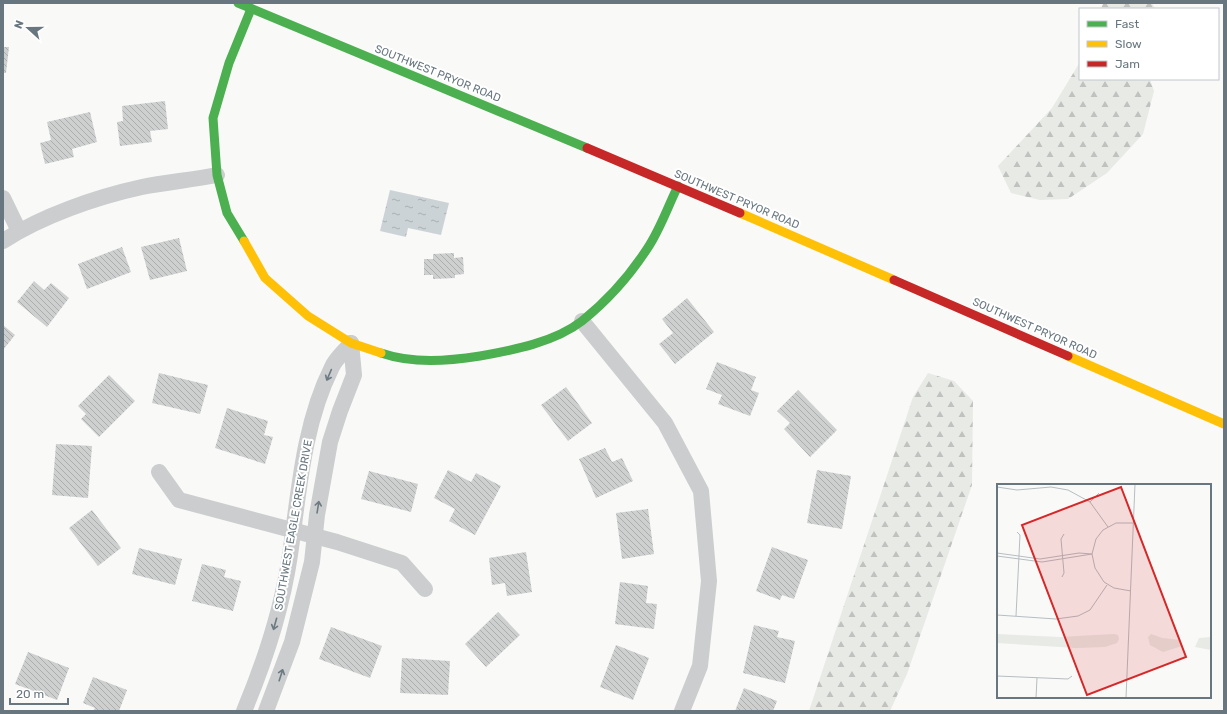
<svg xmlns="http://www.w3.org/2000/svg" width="1227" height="714" font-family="Rubik,sans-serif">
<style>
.forest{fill:url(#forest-firs)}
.water{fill:url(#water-ripples)}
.building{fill:url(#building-back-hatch)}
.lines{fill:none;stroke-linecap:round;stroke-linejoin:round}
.street{stroke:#cbcdce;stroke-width:16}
.fast{stroke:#4caf50;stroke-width:9}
.slow{stroke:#ffc107;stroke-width:9}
.jam{stroke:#c62828;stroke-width:9}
.oneway{stroke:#6c7a83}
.labels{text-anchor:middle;stroke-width:4;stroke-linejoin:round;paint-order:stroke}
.street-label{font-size:11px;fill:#67767f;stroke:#fff}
.inset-road{fill:none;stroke:#b6bdc1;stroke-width:1}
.view{fill:#d62828;fill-opacity:0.15;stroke:#d62828;stroke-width:2}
.inset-edge{fill:none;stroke:#67767f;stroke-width:2}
</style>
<defs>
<pattern id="forest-firs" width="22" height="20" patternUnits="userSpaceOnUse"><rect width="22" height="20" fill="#e8eae6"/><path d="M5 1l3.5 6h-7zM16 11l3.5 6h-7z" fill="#c0c2c0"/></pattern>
<pattern id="water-ripples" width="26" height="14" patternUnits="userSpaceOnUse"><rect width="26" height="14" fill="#ccd3d6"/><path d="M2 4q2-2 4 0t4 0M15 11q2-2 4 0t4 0" fill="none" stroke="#a9b0b3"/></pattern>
<pattern id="building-back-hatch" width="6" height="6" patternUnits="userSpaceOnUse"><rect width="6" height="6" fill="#ced0d0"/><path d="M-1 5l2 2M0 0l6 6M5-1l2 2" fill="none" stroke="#abadae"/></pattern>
</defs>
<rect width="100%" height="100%" fill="#f9f9f8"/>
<!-- forest -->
<g class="forest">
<path d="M1103,3H1152L1155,9H1101Z"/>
<path d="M1080,62V79H1150L1154,91L1143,134L1107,173L1068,199L1040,200L1011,193L998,166L1052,108Z"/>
<path d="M928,373L954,381L973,401L972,485L907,674L890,711H809L913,397Z"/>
</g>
<!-- water -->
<path class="water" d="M390,190L449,203L441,235L408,228L406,237L380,231Z"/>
<!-- building -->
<g class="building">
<path d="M3,47H9L6,73H3Z"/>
<path d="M165,101L168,129L150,131L152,142L120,146L117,122L123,121L122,106Z"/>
<path d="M90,112L97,142L72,149L74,157L45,164L40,143L51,140L47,122Z"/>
<path d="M179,238L187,271L150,280L141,247Z"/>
<path d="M122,247L131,272L87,289L78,264Z"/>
<path d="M454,253V258L463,257L464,274L455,275V278L433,279V275H424V259H433V254Z"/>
<path d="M34,281L44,290L51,283L69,298L47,327L17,302Z"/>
<path d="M687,298L714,332L675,364L659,344L673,333L662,319Z"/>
<path d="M3,325L15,335L3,350Z"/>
<path d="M717,362L756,377L751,390L759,393L750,416L718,404L722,395L706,389Z"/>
<path d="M159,373L208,385L200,414L152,403Z"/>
<path d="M109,375L135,401L99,437L81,419L86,414L78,406Z"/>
<path d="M566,387L592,423L568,441L541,405Z"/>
<path d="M798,390L837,430L810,457L784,429L790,423L777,411Z"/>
<path d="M227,408L268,421L264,435L273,437L265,464L215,448Z"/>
<path d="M56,444L92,446L88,498L52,495Z"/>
<path d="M605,448L612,462L622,458L633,481L596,498L579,459Z"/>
<path d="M448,470L471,482L476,473L501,486L475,535L449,521L455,509L434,498Z"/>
<path d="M817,470L851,476L842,529L807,523Z"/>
<path d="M369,471L418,484L411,512L361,499Z"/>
<path d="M648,509L654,554L622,559L616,513Z"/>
<path d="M92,510L121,548L98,566L69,528Z"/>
<path d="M772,547L808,560L794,599L782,595L780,600L756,591Z"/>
<path d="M139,548L182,559L175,585L132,574Z"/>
<path d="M526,552L532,592L507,596L505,583L492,585L489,558Z"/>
<path d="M202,564L226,570L224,577L241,581L233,611L192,601Z"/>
<path d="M620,582L648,586L646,603L657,604L654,629L615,624Z"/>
<path d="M498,612L520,635L486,667L465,644Z"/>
<path d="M754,625L779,631L777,637L795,641L785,683L743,673Z"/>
<path d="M331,627L382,646L370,678L319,659Z"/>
<path d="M616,645L649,658L633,700L600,687Z"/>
<path d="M28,652L69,668L57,700L15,684Z"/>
<path d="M402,658L450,661L448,695L400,693Z"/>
<path d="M93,677L127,690L119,711H93L95,708L83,703Z"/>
<path d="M744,688L777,701L773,711H735Z"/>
</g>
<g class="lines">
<!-- street -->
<g class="street">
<path d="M3,198L19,231"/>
<path d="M3,241C42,216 96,197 142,187C167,182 192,180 217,175"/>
<path d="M582,321L665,423L701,491L709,581L700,666L682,711"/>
<path d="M159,472L179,500L337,542L402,563L425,589"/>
<path d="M244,711C265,661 282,609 290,555C299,492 303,425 332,367C336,358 345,351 351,343"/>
<path d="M266,711L292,642L312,562L317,515L330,442L340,411L354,375L351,343"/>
</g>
<!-- fast -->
<g class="fast">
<path d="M238,3L587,148"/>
<path d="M244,241L227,213L217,175L213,118L229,63L251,9"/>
<path d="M381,353C413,364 448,361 480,356C514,350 555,342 582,321C607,301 630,275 647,249C660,230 668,206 678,186"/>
</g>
<!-- slow -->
<g class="slow">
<path d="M740,213L894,280"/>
<path d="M244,241L265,278L308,316L351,343L381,353"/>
<path d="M1068,356L1224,424"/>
</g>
<!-- jam -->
<g class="jam">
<path d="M587,148L740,213"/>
<path d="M894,280L1068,356"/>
</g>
</g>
<!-- one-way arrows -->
<defs><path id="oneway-shaft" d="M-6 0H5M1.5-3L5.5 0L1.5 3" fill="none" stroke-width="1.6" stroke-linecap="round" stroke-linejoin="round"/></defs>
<g class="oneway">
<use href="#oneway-shaft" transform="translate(329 375) rotate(113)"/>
<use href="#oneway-shaft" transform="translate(318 507) rotate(-81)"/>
<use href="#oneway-shaft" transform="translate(275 624) rotate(106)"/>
<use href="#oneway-shaft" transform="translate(281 675) rotate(-72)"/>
</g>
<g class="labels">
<!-- street labels -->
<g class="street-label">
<text transform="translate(438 73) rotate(22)" y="4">SOUTHWEST PRYOR ROAD</text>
<text transform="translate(737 199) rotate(23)" y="4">SOUTHWEST PRYOR ROAD</text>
<text transform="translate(1035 328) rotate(24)" y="4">SOUTHWEST PRYOR ROAD</text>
<text transform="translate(293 525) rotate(-80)" y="4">SOUTHWEST EAGLE CREEK DRIVE</text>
</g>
</g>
<!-- overview -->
<g transform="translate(997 484)">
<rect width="214" height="214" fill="#f9f9f8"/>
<path d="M0,150L63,153L117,150L121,151L122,155L120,159L108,163L79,164L0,159ZM154,150L165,154L183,156L185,162L166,168L153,161L151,153ZM214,153V166L198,163L202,154Z" fill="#e8eae6"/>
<path class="inset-road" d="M0,3L20,6L54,3L71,6L93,18L111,43M93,18L102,9M0,69L43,75L82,69L95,70M0,72L45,78L95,70M65,93L67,89L64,55L67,50M134,107L117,104L107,98L98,84L95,70L99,55L106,46L119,39H136M0,131L59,135L81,132L93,126L110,101M19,132L23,51L20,48M0,192L71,195L75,192M39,214L40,194M129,214L138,0"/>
<path class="view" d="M124,3L189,173L90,211L25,41Z"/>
<rect width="214" height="214" class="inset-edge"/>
</g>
<!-- border -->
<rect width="1227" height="714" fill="none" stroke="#67767f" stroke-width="8"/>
<!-- legend -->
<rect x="1079" y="8" width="140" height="72" fill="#ffffff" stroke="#c2c8cc"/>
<rect x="1087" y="21" width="20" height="6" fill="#4caf50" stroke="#c2c8cc"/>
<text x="1115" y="28" font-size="12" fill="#67767f">Fast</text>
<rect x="1087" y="41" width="20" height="6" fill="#ffc107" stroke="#c2c8cc"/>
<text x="1115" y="48" font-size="12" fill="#67767f">Slow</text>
<rect x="1087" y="61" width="20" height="6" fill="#c62828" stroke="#c2c8cc"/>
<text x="1115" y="68" font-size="12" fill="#67767f">Jam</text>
<!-- north arrow -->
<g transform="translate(28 28) rotate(291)" stroke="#ffffff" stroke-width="3" paint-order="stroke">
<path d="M0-3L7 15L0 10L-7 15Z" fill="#67767f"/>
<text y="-6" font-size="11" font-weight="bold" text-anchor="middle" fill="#67767f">N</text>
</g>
<!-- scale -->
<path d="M10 698v6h58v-6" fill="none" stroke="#67767f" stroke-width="2"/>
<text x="16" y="698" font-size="12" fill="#67767f" stroke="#ffffff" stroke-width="3" paint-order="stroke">20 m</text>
</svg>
